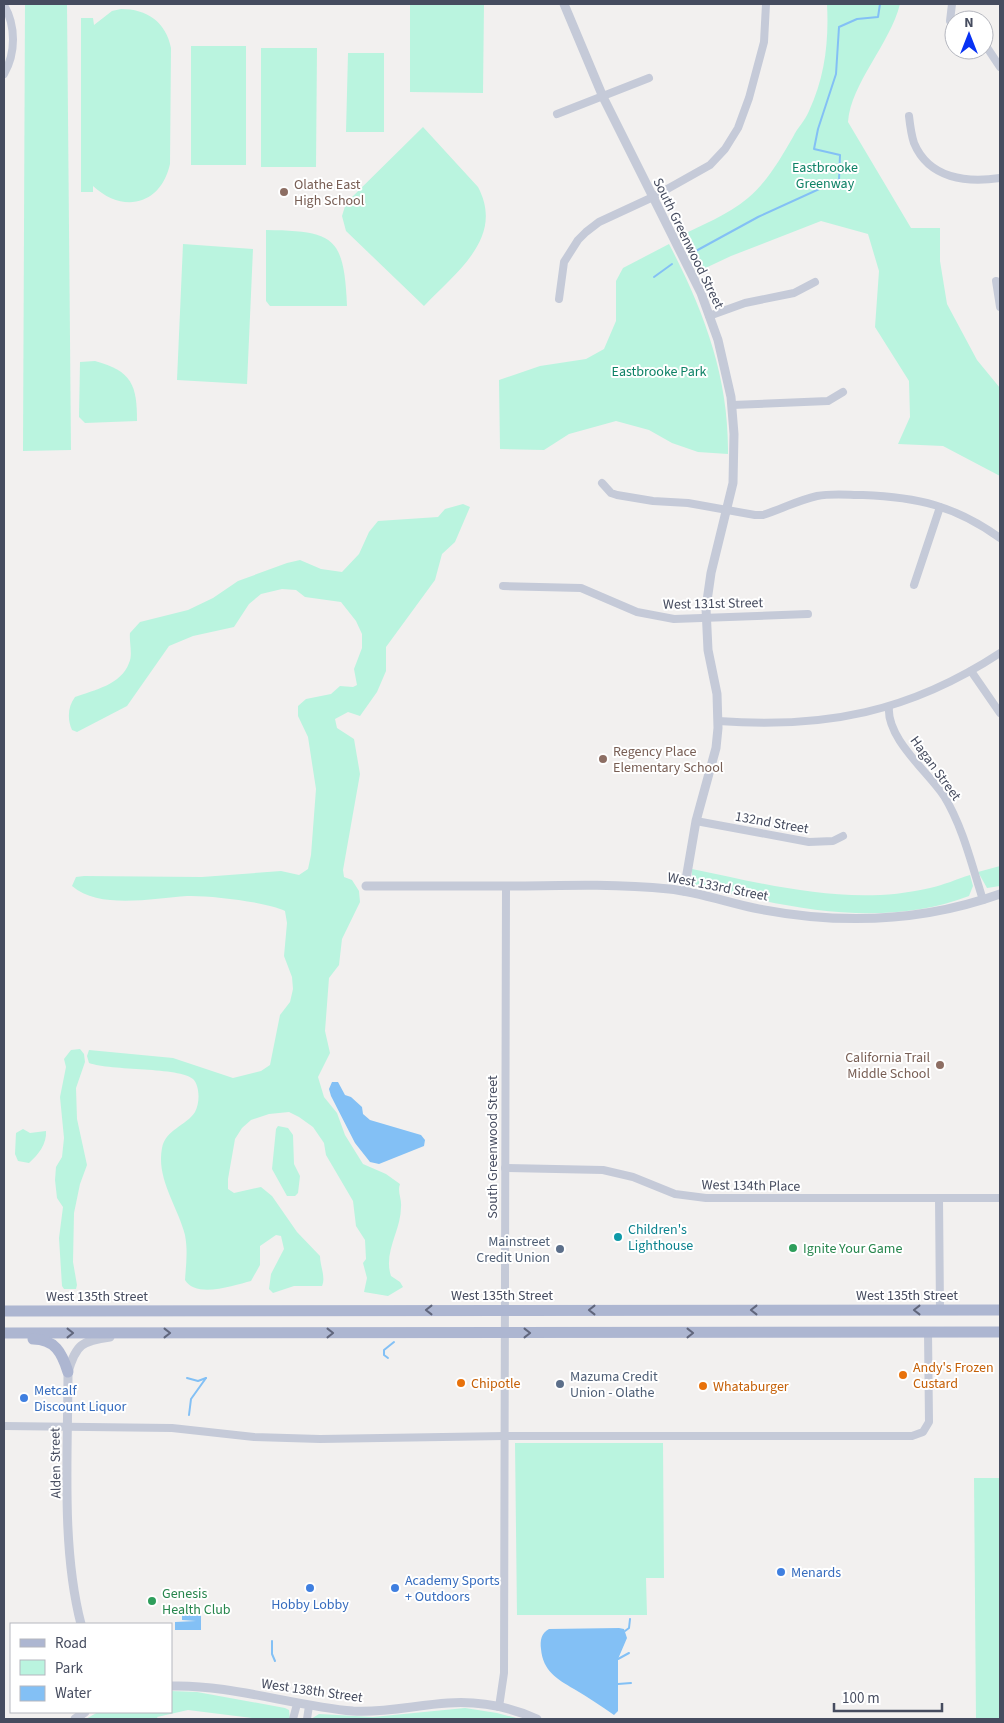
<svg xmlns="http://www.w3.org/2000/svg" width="1004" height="1723" font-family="'Source Sans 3',sans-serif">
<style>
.green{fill:#baf4df}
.water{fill:#83c0f5}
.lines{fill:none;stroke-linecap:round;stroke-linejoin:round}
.stream{stroke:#83c0f5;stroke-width:2}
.minor{stroke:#c5cad8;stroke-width:8}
.tertiary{stroke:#c5cad8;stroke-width:9}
.primary{stroke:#adb6d1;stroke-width:11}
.oneway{stroke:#60667c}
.education-dot{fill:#8d6e63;stroke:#fff;stroke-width:2}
.culture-dot{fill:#0f9aa8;stroke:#fff;stroke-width:2}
.leisure-dot{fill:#2e9e5b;stroke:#fff;stroke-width:2}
.service-dot{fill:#5c6f8a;stroke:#fff;stroke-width:2}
.food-dot{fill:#e8710a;stroke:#fff;stroke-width:2}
.shop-dot{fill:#3f7fe0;stroke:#fff;stroke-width:2}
.labels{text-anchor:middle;stroke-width:4;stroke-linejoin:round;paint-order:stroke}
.park-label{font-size:14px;fill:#0e8266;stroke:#fff}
.education-label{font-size:14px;fill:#785e54;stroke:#fff;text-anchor:start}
.street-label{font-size:14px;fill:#464c5f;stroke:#fff}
.culture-label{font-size:14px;fill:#0d838f;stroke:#fff;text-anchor:start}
.service-label{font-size:14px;fill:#4e5e75;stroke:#fff;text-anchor:end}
.leisure-label{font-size:14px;fill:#27864d;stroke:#fff;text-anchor:start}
.food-label{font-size:14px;fill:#c56008;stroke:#fff;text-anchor:start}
.shop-label{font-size:14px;fill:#366cbe;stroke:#fff;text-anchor:start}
</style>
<rect width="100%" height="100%" fill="#f2f0ef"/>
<!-- green -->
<g class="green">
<path d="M25,4H67L71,450L23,451Z"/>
<path d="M410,4H484L483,93L410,92Z"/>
<path d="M827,4H900C890,44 851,83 848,122L911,228H940V261L947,304L977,360L1000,388V476L943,446L898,444L910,417L909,381L875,327L879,271L868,234L821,221L731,256L697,272L679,237C702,224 727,216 748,198C767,182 781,158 793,137C797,128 805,121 809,111C825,77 829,41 827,4Z"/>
<path d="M121,9C147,9 166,22 171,48L170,164C161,205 123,214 93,186V192H81V18H93L94,25L112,11Z"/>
<rect x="191" y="46" width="55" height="119"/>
<path d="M261,48H317L316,167H261Z"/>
<path d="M348,53H384V132H346Z"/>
<path d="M423,127L478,187C505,238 456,272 424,306L346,231L342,216L346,203Z"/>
<path d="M266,230C334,231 344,236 347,306H270L266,301Z"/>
<path d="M183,244L253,249L247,384L177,380Z"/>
<path d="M669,244C704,311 729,377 728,454L698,452L672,443L649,430L616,421L569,434L544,450L500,449L499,380L540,366L586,359L604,349L616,321V281L623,268Z"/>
<path d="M95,361C132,371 137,385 137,421L85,423L79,417L80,362Z"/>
<path d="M463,504L470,507L455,542L442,554L435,580L386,647V671L377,692L360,716L348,712L335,719L337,728L354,739L360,774L343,870L344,877L352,880L359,891L360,902L342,939L339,965L329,978L325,1031L330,1053L318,1077L324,1097L337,1113L345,1135L363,1164L386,1174L400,1184C397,1192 402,1199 401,1207C401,1231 383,1252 391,1276L400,1282L403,1287L388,1296L364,1292L367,1278L363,1263L366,1259L365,1240L356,1226L353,1201L326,1155L324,1143L313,1127L299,1117L289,1112L269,1114L251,1120L242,1128L235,1139L228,1179V1189L234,1193L261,1187L272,1196L297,1232L320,1256C320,1266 326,1277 322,1286H294L273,1293L269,1289L271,1274L284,1249L281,1236L276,1235L260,1246V1265L251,1281C235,1285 196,1299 185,1280C186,1265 188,1251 185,1235C178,1207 156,1179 162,1148C166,1129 186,1126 195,1112C200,1103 200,1086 193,1079C180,1067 111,1071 89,1063L87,1056L89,1050L173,1058L233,1078L261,1071L270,1065L280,1015L290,1002L293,989L292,977L284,956L287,923L285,911C267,902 208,895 187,896C154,898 100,910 72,886L76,877L84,876L202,877L281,871L299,875L308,869L311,855L316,789L308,737L298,716V706L306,699L331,694L340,686L353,687L357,685L354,669L362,648V634L356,621L341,602L305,597L296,590L282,589L261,594L249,604L234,627L193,636L169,646L127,706L77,732L72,730C67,719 68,706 75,697C94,690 121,685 129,663C133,655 129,642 130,633L140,622L188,610L213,598L238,581L287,563L300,560L321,569L342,572L359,554L369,532L378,521L438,517L445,509Z"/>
<path d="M1000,866V886L987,888L978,872Z"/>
<path d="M692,869C770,885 850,907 930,888C944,885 957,879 970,875L973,886L969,896C880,930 784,907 696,885L692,879Z"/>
<path d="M80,1049L84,1054L85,1062L76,1088L77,1119L87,1165L80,1184L74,1213L73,1262L77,1285L76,1289H64L62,1286L59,1238L63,1207L57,1198L55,1180L56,1167L62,1157L64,1138L60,1097L66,1067L64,1059L71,1050Z"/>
<path d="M278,1126L288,1128L293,1135L294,1164L300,1176L298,1193L295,1196H287L272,1169L276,1129Z"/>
<path d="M23,1129L30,1133L46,1131C47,1144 38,1155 29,1163L18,1161L15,1154L16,1133Z"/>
<path d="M515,1443H663L664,1578H646L647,1615H517Z"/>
<path d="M974,1478H1000V1719H976Z"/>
<path d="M171,1691L197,1692L285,1708L289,1710L290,1719H261L188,1710L157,1717L158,1719H86L98,1712H171Z"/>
<path d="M465,1708L497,1713L520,1719H311L319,1714L373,1717Z"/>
</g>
<!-- water -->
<g class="water">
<path d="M332,1082H338L345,1095L351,1097L362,1107L363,1114L370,1120L421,1135L425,1140L424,1146L379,1164L370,1162L355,1143L331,1096L329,1089Z"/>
<path d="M182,1613H201V1630H175V1622L196,1621L182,1620Z"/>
<path d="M619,1628L624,1629L627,1638L618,1659V1711L614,1715C601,1706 588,1697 574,1689C557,1679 543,1671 541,1649C540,1641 541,1633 549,1629Z"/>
</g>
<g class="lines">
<!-- stream -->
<g class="stream">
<path d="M694,252L758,217L839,180L840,155L814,149L818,129L836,74L839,27L857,19L878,17L880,4"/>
<path d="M654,277L672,264"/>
<path d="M388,1358L384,1355V1350L394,1342"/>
<path d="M187,1378L198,1381L206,1378"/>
<path d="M189,1415L191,1399L206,1378"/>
<path d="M625,1631L629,1628L630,1619"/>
<path d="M272,1641V1654L275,1661"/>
<path d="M618,1659L629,1653"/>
<path d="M618,1684L631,1683"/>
</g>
<!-- minor -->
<g class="minor">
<path d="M952,4L950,21L954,22"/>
<path d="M4,5C16,26 16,53 4,74"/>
<path d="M984,43L1000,67"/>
<path d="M557,114L649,78"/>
<path d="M909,116C910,125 911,134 914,143C929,179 967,183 1000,178"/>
<path d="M996,281L1000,307"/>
<path d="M559,299L564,262L578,240L586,232L599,222L653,197L710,165L725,149L738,128L749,98L764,42L766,4"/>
<path d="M709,316L745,303L794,293L815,282"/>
<path d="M732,405L828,401L843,392"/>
<path d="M602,483L611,493L617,495L653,501L688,503L755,515H763C781,509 799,500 817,496C832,493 848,495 863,495C918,497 955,506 1000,538"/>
<path d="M914,585L940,507"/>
<path d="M503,586L581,588L637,612L674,619L808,614"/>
<path d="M971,671L1000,713"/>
<path d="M889,707C886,738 928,772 944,796C963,827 972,866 983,900"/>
<path d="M718,721C825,729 910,712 1000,653"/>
<path d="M696,821L809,842L833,841L843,836"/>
<path d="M505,1168L603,1170L633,1177L675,1194L706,1198H1000"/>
<path d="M939,1198L940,1310"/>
<path d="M4,1426L172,1428L254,1437L320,1439L504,1436H912L923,1432L929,1422L928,1332"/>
<path d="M499,1707L504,1673L506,886"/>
<path d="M293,1719L297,1704"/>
<path d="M307,1719L309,1706"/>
</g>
<!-- tertiary -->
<g class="tertiary">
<path d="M564,4L603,97L701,293L718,340L731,397L734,434L733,483L711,573L706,608L708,650L717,694L718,728L716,748L696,821L684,891"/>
<path d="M366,886C419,886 472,886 525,886C573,885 621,884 669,889C698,892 726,902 754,908C838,925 919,923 1000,894"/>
<path d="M81,1624C61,1547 68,1453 68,1372C76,1344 82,1341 110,1337"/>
<path d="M171,1686C229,1684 294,1706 353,1711C385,1713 416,1705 448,1703C478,1701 510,1707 537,1719"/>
<path d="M75,1719L85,1712"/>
</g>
<!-- primary -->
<g class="primary">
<path d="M4,1311L1000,1310"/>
<path d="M4,1333L1000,1332"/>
<path d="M33,1339C55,1339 62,1353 68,1372"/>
</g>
</g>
<!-- one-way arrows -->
<defs><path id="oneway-chevron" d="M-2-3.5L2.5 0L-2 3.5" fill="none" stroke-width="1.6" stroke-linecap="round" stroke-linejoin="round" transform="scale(1.25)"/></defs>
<g class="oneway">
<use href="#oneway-chevron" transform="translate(429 1310) rotate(180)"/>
<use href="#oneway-chevron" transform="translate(592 1310) rotate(-180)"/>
<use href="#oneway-chevron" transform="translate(754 1310) rotate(-180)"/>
<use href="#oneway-chevron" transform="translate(917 1310) rotate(-180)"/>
<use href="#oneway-chevron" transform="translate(70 1333)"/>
<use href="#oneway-chevron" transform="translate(167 1333)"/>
<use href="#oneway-chevron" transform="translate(330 1333)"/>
<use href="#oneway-chevron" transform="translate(527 1333)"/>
<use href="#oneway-chevron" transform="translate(690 1333)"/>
</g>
<!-- markers -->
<g class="education-dot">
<circle cx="284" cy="192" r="5"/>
<circle cx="603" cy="759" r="5"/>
<circle cx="940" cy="1065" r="5"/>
</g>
<circle class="culture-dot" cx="618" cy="1237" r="5"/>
<g class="leisure-dot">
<circle cx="793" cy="1248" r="5"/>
<circle cx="152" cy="1601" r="5"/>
</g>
<g class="service-dot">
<circle cx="560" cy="1249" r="5"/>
<circle cx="560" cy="1384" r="5"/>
</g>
<g class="food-dot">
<circle cx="903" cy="1375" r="5"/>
<circle cx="461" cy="1383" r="5"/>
<circle cx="703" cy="1386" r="5"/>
</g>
<g class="shop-dot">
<circle cx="24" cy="1398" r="5"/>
<circle cx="781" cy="1572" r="5"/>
<circle cx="310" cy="1588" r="5"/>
<circle cx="395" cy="1588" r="5"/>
</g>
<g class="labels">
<!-- park labels -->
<g class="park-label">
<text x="825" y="172">Eastbrooke<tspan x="825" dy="16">Greenway</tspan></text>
<text x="659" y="376">Eastbrooke Park</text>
</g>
<!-- education labels -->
<g class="education-label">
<text x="294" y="189">Olathe East<tspan x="294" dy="16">High School</tspan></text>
<text x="613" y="756">Regency Place<tspan x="613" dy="16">Elementary School</tspan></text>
<text x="930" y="1062" text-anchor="end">California Trail<tspan x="930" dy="16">Middle School</tspan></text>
</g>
<!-- street labels -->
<g class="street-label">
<text transform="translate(689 243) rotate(64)" y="5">South Greenwood Street</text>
<text transform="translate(713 603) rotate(-1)" y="5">West 131st Street</text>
<text transform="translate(936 768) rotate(54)" y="5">Hagan Street</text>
<text transform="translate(772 822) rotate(10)" y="5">132nd Street</text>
<text transform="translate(718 886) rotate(11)" y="5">West 133rd Street</text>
<text transform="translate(492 1147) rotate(-90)" y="5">South Greenwood Street</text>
<text transform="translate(751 1185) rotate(1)" y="5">West 134th Place</text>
<text x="502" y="1300">West 135th Street</text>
<text x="907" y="1300">West 135th Street</text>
<text x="97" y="1301">West 135th Street</text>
<text transform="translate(55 1463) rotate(-91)" y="5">Alden Street</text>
<text transform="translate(312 1690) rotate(8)" y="5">West 138th Street</text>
</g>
<!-- culture labels -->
<g class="culture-label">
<text x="628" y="1234">Children's<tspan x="628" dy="16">Lighthouse</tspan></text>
</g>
<!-- service labels -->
<g class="service-label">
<text x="550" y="1246">Mainstreet<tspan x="550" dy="16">Credit Union</tspan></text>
<text x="570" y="1381" text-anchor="start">Mazuma Credit<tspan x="570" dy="16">Union - Olathe</tspan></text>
</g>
<!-- leisure labels -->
<g class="leisure-label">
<text x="803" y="1253">Ignite Your Game</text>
<text x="162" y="1598">Genesis<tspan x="162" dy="16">Health Club</tspan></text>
</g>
<!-- food labels -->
<g class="food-label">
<text x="913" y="1372">Andy's Frozen<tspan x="913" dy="16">Custard</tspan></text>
<text x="471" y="1388">Chipotle</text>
<text x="713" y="1391">Whataburger</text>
</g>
<!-- shop labels -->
<g class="shop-label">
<text x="34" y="1395">Metcalf<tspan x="34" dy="16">Discount Liquor</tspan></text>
<text x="791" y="1577">Menards</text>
<text x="405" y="1585">Academy Sports<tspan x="405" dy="16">+ Outdoors</tspan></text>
<text x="310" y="1609" text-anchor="middle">Hobby Lobby</text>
</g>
</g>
<!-- border -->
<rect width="1004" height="1723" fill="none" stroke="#464c5f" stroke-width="10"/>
<!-- legend -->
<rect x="10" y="1623" width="162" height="90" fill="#ffffff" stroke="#b5b7bf"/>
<rect x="20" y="1639" width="25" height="8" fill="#adb6d1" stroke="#b5b7bf"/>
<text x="55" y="1648" font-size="15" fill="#464c5f">Road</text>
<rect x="20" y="1660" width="25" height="15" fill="#baf4df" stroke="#b5b7bf"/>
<text x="55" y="1673" font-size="15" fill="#464c5f">Park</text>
<rect x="20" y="1686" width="25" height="15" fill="#83c0f5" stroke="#b5b7bf"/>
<text x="55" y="1698" font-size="15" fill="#464c5f">Water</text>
<!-- north arrow -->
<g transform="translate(969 35)"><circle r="24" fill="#ffffff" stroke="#b5b7bf"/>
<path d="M0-4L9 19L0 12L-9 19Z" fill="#0832f4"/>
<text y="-8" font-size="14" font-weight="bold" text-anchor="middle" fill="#464c5f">N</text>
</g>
<!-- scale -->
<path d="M834 1703v8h108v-8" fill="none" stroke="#464c5f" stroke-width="2.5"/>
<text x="842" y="1703" font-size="15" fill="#464c5f" stroke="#ffffff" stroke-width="4" paint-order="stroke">100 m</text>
</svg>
